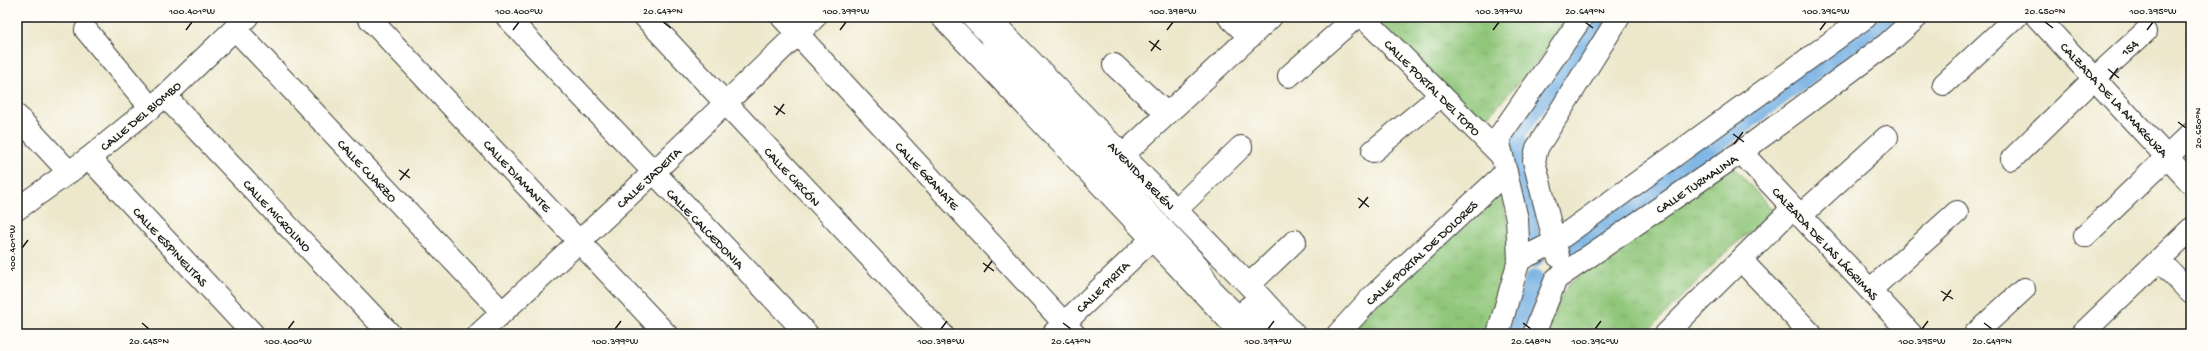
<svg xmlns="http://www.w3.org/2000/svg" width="2208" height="351" font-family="'Gochi Hand',sans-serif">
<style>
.park{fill:url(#park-tufts);stroke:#56714a}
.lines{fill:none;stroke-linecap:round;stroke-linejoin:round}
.canal{stroke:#6fade2;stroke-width:18}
.minor-casing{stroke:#3b3b36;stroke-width:24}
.major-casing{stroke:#3b3b36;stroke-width:24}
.minor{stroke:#fff;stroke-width:22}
.major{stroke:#fff;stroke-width:22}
.ticks{fill:none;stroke:#1c1c1c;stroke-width:1.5}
.labels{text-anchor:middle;stroke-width:3;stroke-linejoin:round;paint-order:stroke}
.street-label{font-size:13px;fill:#1c1c1c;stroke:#fdfcf7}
.neatline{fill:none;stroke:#1c1c1c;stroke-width:1.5}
.ticks-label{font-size:10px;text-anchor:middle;fill:#1c1c1c}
</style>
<defs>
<pattern id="park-tufts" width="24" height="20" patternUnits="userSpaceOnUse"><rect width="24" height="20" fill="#8fc679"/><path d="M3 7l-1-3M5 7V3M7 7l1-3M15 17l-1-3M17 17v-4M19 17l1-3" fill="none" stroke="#7baa68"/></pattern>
</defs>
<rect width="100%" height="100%" fill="#fdfcf7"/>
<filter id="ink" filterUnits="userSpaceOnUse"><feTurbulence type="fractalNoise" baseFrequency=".025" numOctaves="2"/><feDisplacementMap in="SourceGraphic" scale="8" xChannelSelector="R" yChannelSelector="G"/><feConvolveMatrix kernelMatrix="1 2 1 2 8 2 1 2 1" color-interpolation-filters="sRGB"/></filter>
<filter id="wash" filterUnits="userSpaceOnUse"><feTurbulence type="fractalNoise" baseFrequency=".012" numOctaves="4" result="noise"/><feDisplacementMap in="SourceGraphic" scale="16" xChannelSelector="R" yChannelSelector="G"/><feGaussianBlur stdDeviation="0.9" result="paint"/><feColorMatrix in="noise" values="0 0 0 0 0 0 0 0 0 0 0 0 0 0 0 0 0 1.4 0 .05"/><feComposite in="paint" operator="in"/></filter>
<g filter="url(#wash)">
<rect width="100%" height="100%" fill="#ede8cc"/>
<!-- park -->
<g class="park">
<path d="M1369,17H1576L1482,124Z"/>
<path d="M1730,163L1774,212L1728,250L1654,325L1644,334H1546L1559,301L1569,284Z"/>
<path d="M1499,184L1516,262L1490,334H1347Z"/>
</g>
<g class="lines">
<!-- canal -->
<g class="canal">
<path d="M1534,259L1516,135L1601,17"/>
<path d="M1562,259L1887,17"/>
<path d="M1515,334L1534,279"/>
</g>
</g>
</g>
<g filter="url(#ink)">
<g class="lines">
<!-- minor casing -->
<g class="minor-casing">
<g id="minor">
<path d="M368,17L666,334"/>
<path d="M507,17L807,334"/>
<path d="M645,17L942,334"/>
<path d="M782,17L1074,334"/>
<path d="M973,17L990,35L1010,66L1082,141L1114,164L1136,188"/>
<path d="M1229,17L1250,37"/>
<path d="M1363,17L1502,156"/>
<path d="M2037,17L2191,183"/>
<path d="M235,29L502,312"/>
<path d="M86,30L151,108"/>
<path d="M1114,65L1166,113"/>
<path d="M1289,76L1356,17"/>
<path d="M1944,84L2016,17"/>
<path d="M165,96L390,334"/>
<path d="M17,116L69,172"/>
<path d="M1373,151L1441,95"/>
<path d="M1741,152L1911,334"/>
<path d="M89,158L253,334"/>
<path d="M2012,159L2095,78L2145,32"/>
<path d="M1094,168L1101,175L1132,196L1196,264L1213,292L1255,334"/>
<path d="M1108,169L1271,17"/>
<path d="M17,209L89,158L165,96L247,17"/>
<path d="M1176,210L1241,147"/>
<path d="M1800,216L1887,137"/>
<path d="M2085,236L2191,134"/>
<path d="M1558,256L1534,161L1537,148L1619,17"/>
<path d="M1519,260L1555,242L1866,17"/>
<path d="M1741,260L1811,334"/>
<path d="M2159,260L2191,293"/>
<path d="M1249,285L1295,241"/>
<path d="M1870,290L1957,212"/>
<path d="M1249,307L1274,334"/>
<path d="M479,334L653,173L815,17"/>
<path d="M1053,334L1152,239"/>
<path d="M1338,334L1372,297L1506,172"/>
<path d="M1498,334L1519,260L1517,219L1499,143L1501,134L1582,17"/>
<path d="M1534,334L1556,279L1741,152L1887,44L1917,17"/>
<path d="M1666,334L1793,208"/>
<path d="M1975,334L2024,289"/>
<path d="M2082,334L2191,229"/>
</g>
</g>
<!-- major casing -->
<g class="major-casing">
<g id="major">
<path d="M942,17L1242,334"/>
<path d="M988,17L1249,285L1294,334"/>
</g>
</g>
<!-- minor -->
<use href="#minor" class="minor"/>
<!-- major -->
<use href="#major" class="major"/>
</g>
</g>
<!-- ticks -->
<path class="ticks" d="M663,22L671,28M1585,22L1593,28M2045,22L2053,28M186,30L192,22M513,30L519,22M840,30L846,22M1167,30L1173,22M1493,30L1499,22M1820,30L1826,22M2147,30L2153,22M1149,41L1161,50M1151,51L1159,40M2108,69L2119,78M2110,79L2118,68M774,106L785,114M776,115L784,104M2178,122L2186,128M1733,134L1744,142M1734,144L1743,132M399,170L410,178M400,180L409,169M1358,198L1369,207M1359,208L1368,197M22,248L28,240M983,263L994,271M984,272L992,261M1941,291L1953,299M1943,301L1951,290M142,323L149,329M1063,323L1071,329M1523,323L1531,329M1984,323L1992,329M288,329L294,321M615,329L621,321M941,329L947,321M1268,329L1274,321M1595,329L1601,321M1922,329L1928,321"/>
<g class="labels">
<!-- street labels -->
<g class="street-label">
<text transform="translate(2129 47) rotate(-42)" y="5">154</text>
<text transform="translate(1433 87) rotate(45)" y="5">CALLE PORTAL DEL TOPO</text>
<text transform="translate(2115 99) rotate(47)" y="5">CALZADA DE LA AMARGURA</text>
<text transform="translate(140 115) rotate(-40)" y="5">CALLE DEL BIOMBO</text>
<text transform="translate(368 170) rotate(47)" y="5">CALLE CUARZO</text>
<text transform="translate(518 175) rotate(47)" y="5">CALLE DIAMANTE</text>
<text transform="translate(928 175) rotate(47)" y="5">CALLE GRANATE</text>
<text transform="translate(1142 175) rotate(46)" y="5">AVENIDA BELÉN</text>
<text transform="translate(793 176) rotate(47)" y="5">CALLE CIRCÓN</text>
<text transform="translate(648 177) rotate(-43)" y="5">CALLE JADEITA</text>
<text transform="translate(1696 183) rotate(-34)" y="5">CALLE TURMALINA</text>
<text transform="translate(278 215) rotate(47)" y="5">CALLE MICROLINO</text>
<text transform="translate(706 228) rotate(46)" y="5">CALLE CALCEDONIA</text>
<text transform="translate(1826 243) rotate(47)" y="5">CALZADA DE LAS LÁGRIMAS</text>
<text transform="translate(171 246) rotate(47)" y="5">CALLE ESPINELITAS</text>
<text transform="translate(1421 252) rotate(-43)" y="5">CALLE PORTAL DE DOLORES</text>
<text transform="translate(1102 286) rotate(-44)" y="5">CALLE PIRITA</text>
</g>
</g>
<!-- margin -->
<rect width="2208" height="351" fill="none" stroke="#fdfcf7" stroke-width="44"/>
<rect x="22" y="22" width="2164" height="307" class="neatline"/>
<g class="ticks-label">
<text x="192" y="14">100.401°W</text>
<text x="519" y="14">100.400°W</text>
<text x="663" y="14">20.647°N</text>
<text x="846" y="14">100.399°W</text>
<text x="1173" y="14">100.398°W</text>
<text x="1499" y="14">100.397°W</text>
<text x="1585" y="14">20.649°N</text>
<text x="1826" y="14">100.396°W</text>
<text x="2045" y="14">20.650°N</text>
<text x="2153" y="14">100.395°W</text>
<text transform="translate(2197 128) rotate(-90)" y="4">20.650°N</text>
<text transform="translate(11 248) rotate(-90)" y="4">100.401°W</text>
<text x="149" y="344">20.645°N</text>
<text x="288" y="344">100.400°W</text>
<text x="615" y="344">100.399°W</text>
<text x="941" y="344">100.398°W</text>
<text x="1071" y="344">20.647°N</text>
<text x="1268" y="344">100.397°W</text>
<text x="1531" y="344">20.648°N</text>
<text x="1595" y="344">100.396°W</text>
<text x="1922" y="344">100.395°W</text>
<text x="1992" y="344">20.649°N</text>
</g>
</svg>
